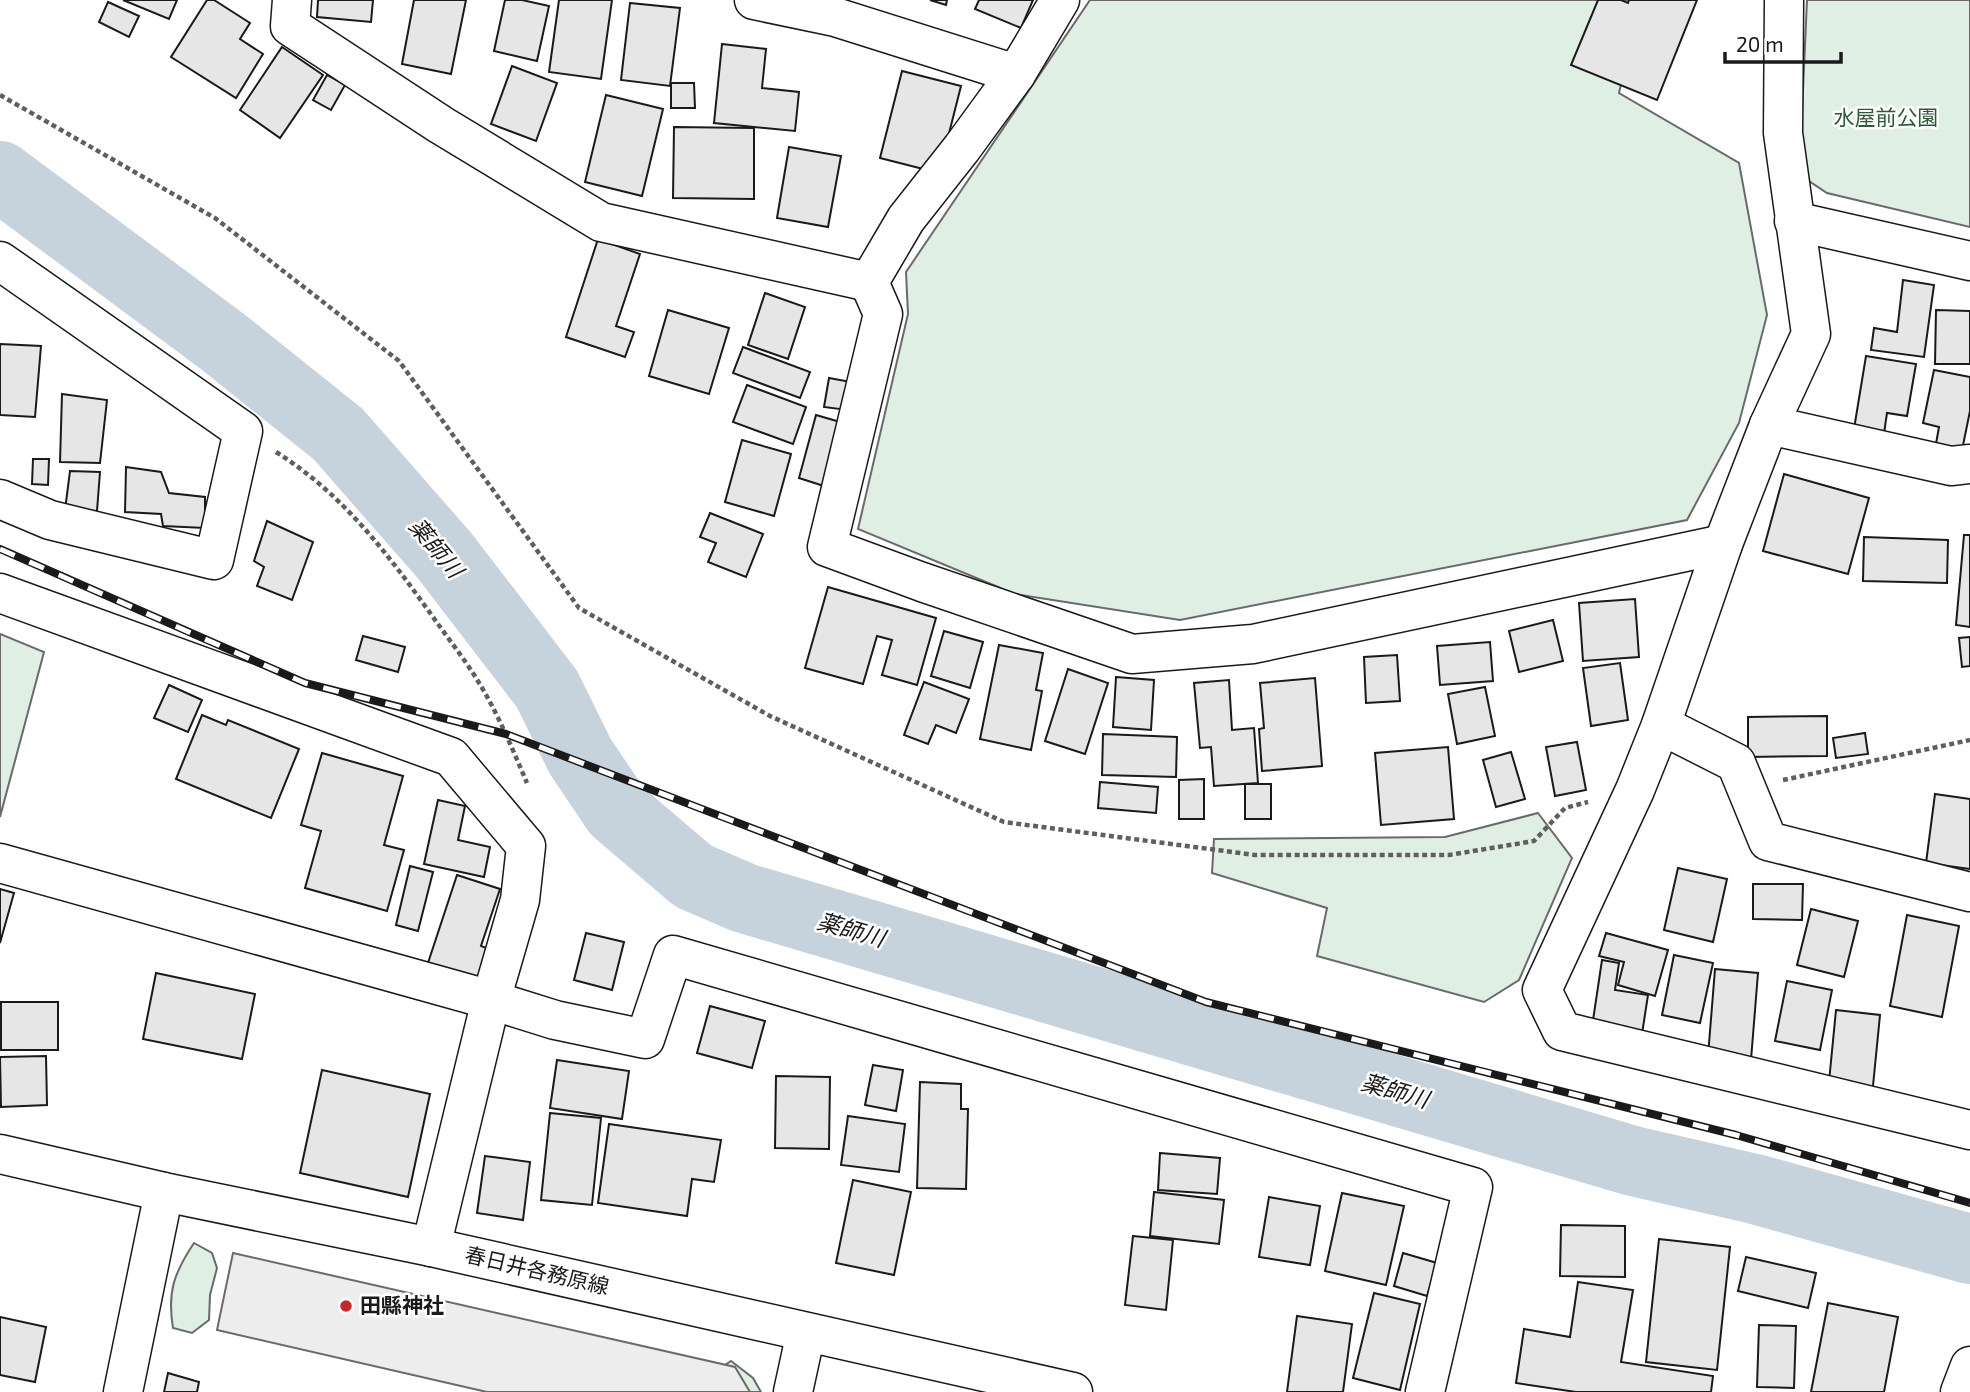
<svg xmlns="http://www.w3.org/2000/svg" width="1970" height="1392" font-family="'Exo 2','Noto Sans JP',sans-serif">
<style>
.green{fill:#e0efe3;stroke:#6a6a6a;stroke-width:2}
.parking{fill:#ededed;stroke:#6a6a6a;stroke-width:2}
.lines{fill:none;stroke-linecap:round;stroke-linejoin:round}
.river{stroke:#c6d2dc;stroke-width:70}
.building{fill:#e6e6e6;stroke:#1a1a1a;stroke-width:2}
.minor-casing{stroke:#1a1a1a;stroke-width:41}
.major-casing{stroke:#1a1a1a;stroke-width:41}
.path{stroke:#5f5f5f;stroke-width:4.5;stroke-dasharray:5 3.5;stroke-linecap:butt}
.minor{stroke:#fff;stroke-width:38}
.major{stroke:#fff;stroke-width:38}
.rail-casing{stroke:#1a1a1a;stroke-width:8}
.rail{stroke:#fff;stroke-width:5;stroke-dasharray:16;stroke-linecap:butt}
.poi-dot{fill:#c62828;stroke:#fff;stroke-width:2.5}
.labels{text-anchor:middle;stroke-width:5;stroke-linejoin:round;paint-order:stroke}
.park-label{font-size:21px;fill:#2b5a34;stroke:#fff}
.street-label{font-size:21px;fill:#1a1a1a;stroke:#fff}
.poi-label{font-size:21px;font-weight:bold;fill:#1a1a1a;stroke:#fff;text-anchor:start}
.water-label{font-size:23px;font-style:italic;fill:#1a1a1a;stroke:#fff}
</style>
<rect width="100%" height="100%" fill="#fff"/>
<!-- green -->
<g class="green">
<path d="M1090,0H1641L1619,93L1739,163L1767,315L1739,423L1687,520L1180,620L1015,594L858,529L908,314L906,272Z"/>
<path d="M1807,0H1970V227L1827,193L1809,181L1800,158Z"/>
<path d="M0,634L44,652L0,817Z"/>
<path d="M1538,813L1572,858L1519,980L1484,1002L1317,956L1327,908L1212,873L1214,839L1445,837Z"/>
<path d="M194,1243L212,1253L217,1268L210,1295L209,1320L192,1333L173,1328C167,1292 174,1273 194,1243Z"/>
<path d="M731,1361L753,1378L761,1392H693L701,1381Z"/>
</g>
<!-- parking -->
<path class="parking" d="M233,1253L735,1367L750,1392H487L217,1330Z"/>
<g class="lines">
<!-- river -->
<path class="river" d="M0,176L223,342L338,434L444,555L547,689L580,756L617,811L693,876L744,898L1633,1161L1755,1189L1970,1249"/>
</g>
<!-- building -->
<g class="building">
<path d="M123,0H177L169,19Z"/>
<path d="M207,0H214L250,23L240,39L263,54L236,98L171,57Z"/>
<path d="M318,0H373L371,22L317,17Z"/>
<path d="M414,0H466L451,74L402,64Z"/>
<path d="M505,0H522L549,6L537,61L494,51Z"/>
<path d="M559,0H612L601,79L549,72Z"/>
<path d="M930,0H947L946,5Z"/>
<path d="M979,0H1033L1021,28L975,9Z"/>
<path d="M1598,0H1621L1628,3L1629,0H1697L1657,100L1571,65Z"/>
<path d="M108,2L139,16L129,37L99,22Z"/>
<path d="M630,3L680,8L670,86L621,80Z"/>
<path d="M722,44L766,49L762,88L799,92L795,131L714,123Z"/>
<path d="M282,47L323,75L280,138L240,110Z"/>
<path d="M512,66L557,83L536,141L491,124Z"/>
<path d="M902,71L961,86L939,173L880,158Z"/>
<path d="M327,75L345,85L331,110L313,100Z"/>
<path d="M671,83H694L695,108H671Z"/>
<path d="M606,95L663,109L642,196L585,182Z"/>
<path d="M674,127L754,128V199L673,198Z"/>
<path d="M789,147L841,156L828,227L777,218Z"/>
<path d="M598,239L640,254L616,326L634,332L625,357L566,337Z"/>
<path d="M1903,280L1934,285L1924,357L1871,350L1874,328L1897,332Z"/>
<path d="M765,293L805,307L788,359L748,345Z"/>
<path d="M668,310L729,328L709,394L649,376Z"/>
<path d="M1936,310L1970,311V364H1935Z"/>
<path d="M0,344L41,346L35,417L0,415Z"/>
<path d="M743,347L810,372L800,398L733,373Z"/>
<path d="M1866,356L1916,364L1907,416L1887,413L1882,447L1852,441Z"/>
<path d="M1934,370L1970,377V411L1960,460L1934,455L1939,427L1923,423Z"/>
<path d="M829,378L851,382L847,410L824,407Z"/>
<path d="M747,385L806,407L793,444L733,422Z"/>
<path d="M62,394L107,400L100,463L60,462Z"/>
<path d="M816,415L847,424L830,488L799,478Z"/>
<path d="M742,440L791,454L774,516L725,502Z"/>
<path d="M33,459H49L48,485L32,484Z"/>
<path d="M126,467L161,472L169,493L205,497V528L163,526L161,514L125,512Z"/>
<path d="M70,471L100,472L97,511L65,510Z"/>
<path d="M1784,474L1869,498L1848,574L1763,551Z"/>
<path d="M710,513L763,534L746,577L708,562L716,543L700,537Z"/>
<path d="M267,521L313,542L292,600L257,586L264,567L254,561Z"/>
<path d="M1964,535H1970V627L1956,625Z"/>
<path d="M1864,537L1948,540L1947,583L1863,581Z"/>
<path d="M828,587L936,618L917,685L882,675L892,640L877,636L863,684L805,668Z"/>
<path d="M1635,599L1639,657L1583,661L1579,603Z"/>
<path d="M1553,620L1563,661L1519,672L1509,631Z"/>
<path d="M944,631L983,642L970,688L931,676Z"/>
<path d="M363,636L405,647L398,672L356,660Z"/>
<path d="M1970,637V666L1962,667L1959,638Z"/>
<path d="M1490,642L1493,681L1440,685L1437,646Z"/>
<path d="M999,645L1043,653L1036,690L1042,691L1031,750L980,739Z"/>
<path d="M1397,655L1400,701L1366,703L1364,657Z"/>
<path d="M1620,663L1628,720L1591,726L1583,668Z"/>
<path d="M1068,669L1108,683L1085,754L1045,741Z"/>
<path d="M1116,677L1154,680L1151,730L1113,727Z"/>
<path d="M1315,678L1322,766L1262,771L1259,729L1264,728L1260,683Z"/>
<path d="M1229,680L1232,730L1254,728L1258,783L1214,786L1211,747L1200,748L1194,683Z"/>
<path d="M924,682L969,699L956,733L936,725L928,744L904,735Z"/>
<path d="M169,685L202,700L188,732L154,718Z"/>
<path d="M1485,687L1495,736L1457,744L1448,694Z"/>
<path d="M202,715L226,725L228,720L299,749L271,818L176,779Z"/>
<path d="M1827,716V756L1748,757V717Z"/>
<path d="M1865,733L1868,754L1836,758L1833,738Z"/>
<path d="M1103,734L1177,737L1176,777L1102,775Z"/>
<path d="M1577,742L1586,790L1555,796L1546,747Z"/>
<path d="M1448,747L1454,819L1381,825L1375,753Z"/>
<path d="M1511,752L1525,799L1496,807L1483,760Z"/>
<path d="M322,753L403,776L384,845L404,850L387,911L305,888L321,831L301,825Z"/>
<path d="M1204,779V819H1179V780Z"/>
<path d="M1100,782L1158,787L1156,813L1098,808Z"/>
<rect x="1245" y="784" width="26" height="35"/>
<path d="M1935,794L1970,799V869L1926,863Z"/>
<path d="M438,800L465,806L458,840L490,847L484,877L424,864Z"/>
<path d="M410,866L433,872L418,931L396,925Z"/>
<path d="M1678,868L1727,879L1713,942L1664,930Z"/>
<path d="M457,875L500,889L481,946L489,949L476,992L424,975Z"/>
<path d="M1753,884H1803L1802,920L1753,919Z"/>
<path d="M0,889L14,893L0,943Z"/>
<path d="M1811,909L1858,921L1844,977L1797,965Z"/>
<path d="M1907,915L1959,926L1942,1017L1890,1006Z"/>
<path d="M586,933L624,942L612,990L574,980Z"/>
<path d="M1606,933L1668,950L1655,996L1618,985L1624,962L1599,956Z"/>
<path d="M1674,955L1713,963L1700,1023L1662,1015Z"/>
<path d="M1602,960L1619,963L1615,990L1648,995L1642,1034L1592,1027Z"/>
<path d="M1715,969L1758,973L1751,1060L1708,1056Z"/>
<path d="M156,973L255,994L242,1059L143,1039Z"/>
<path d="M1787,981L1832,990L1820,1050L1775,1041Z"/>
<rect x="1" y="1002" width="57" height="48"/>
<path d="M710,1006L765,1021L752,1068L697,1053Z"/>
<path d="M1836,1010L1880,1015L1872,1096L1828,1092Z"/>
<path d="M46,1056L47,1105L1,1107L0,1057Z"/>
<path d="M557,1060L629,1071L622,1119L550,1108Z"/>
<path d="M873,1065L903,1070L896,1111L865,1105Z"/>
<path d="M322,1070L430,1094L408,1197L300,1173Z"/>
<path d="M776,1076L830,1077L829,1149L775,1148Z"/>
<path d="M920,1082L961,1084V1109H968L966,1189L917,1188Z"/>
<path d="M550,1113L601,1118L592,1205L541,1200Z"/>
<path d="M848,1116L905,1124L899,1172L841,1165Z"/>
<path d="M609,1124L721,1140L714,1182L692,1179L687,1216L598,1203Z"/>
<path d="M1160,1153L1220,1158L1217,1194L1158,1190Z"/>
<path d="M485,1156L530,1162L523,1220L477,1213Z"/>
<path d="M853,1180L911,1192L894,1275L836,1263Z"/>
<path d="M1154,1192L1224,1200L1219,1244L1150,1236Z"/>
<path d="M1342,1193L1404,1206L1386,1285L1325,1271Z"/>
<path d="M1269,1197L1320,1206L1310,1265L1259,1257Z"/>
<path d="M1561,1225L1625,1226V1277L1560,1276Z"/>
<path d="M1133,1236L1173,1240L1166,1310L1125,1305Z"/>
<path d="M1659,1239L1730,1247L1717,1370L1646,1362Z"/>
<path d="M1403,1253L1437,1263L1427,1296L1394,1286Z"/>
<path d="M1746,1257L1816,1273L1808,1308L1738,1291Z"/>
<path d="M1578,1282L1633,1290L1621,1362L1713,1376L1711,1392H1576L1516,1383L1524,1329L1570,1337Z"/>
<path d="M1374,1293L1420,1304L1400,1390L1353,1378Z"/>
<path d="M1828,1303L1898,1317L1884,1392H1811Z"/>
<path d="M1297,1316L1352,1324L1343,1392H1287Z"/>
<path d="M0,1317L46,1327L35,1382L0,1375Z"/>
<path d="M1759,1325L1796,1326L1794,1388L1757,1387Z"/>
<path d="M168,1373L199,1382L197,1392H164Z"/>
</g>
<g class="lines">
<!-- minor casing -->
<g class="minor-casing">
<g id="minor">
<path d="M292,0L290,26L441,125L601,222L869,282"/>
<path d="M754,0L835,17L1016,74"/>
<path d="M1784,0L1783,133L1811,334L1769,425L1723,544L1661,725L1635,790L1542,990L1562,1031L1970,1130"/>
<path d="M1794,221L1970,261"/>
<path d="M0,261L243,431L214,560L50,520L0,499"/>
<path d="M869,282L883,314L827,547L922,582L1132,654L1253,644L1723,544"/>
<path d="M869,282L906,219L962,148L1016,74L1060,0"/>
<path d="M1769,425L1951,466L1970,464"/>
<path d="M0,593L451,757L526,846L520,900L491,1000L431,1247"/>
<path d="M1661,725L1736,763L1768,841L1970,892"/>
<path d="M0,863L491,1000L555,1020L645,1039L673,955L1473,1187L1425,1392"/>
<path d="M123,1392L164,1192"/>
<path d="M793,1392L806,1332"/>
<path d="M1960,1392L1970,1366"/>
</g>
</g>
<!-- major casing -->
<g class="major-casing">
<path id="major" d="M0,1154L164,1192L431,1247L1073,1392"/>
</g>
<!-- path -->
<g class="path">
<path d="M0,95L215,218L399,361L579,608L770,716L1004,822L1255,855H1449L1534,841L1565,808L1588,802"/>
<path d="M276,452C343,494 387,553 433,617C447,637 463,657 476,678C497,711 512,748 527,783"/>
<path d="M1783,780L1970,740"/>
</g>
<!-- minor -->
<use href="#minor" class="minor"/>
<!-- major -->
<use href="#major" class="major"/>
<!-- rail casing -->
<g class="rail-casing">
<path id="rail" d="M0,549L305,683L506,734L1206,1002L1736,1135L1970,1203"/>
</g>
<!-- rail -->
<use href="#rail" class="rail"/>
</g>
<!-- markers -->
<circle class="poi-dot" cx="346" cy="1306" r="7"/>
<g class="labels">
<!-- park labels -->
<g class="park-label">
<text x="1886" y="125">水屋前公園</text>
</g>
<!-- street labels -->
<g class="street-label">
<text transform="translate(537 1271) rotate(13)" y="7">春日井各務原線</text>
</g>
<!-- poi labels -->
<g class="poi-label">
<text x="360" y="1313">田縣神社</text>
</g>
<!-- water labels -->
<g class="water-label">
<text transform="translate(436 548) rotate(50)" y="8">薬師川</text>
<text transform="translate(851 930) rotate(16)" y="8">薬師川</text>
<text transform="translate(1395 1091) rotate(16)" y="8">薬師川</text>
</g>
</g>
<!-- scale -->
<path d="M1725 52v10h116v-10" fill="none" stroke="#1a1a1a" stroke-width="3.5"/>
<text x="1736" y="52" font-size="21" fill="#1a1a1a" stroke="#ffffff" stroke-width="5" paint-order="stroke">20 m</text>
</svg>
